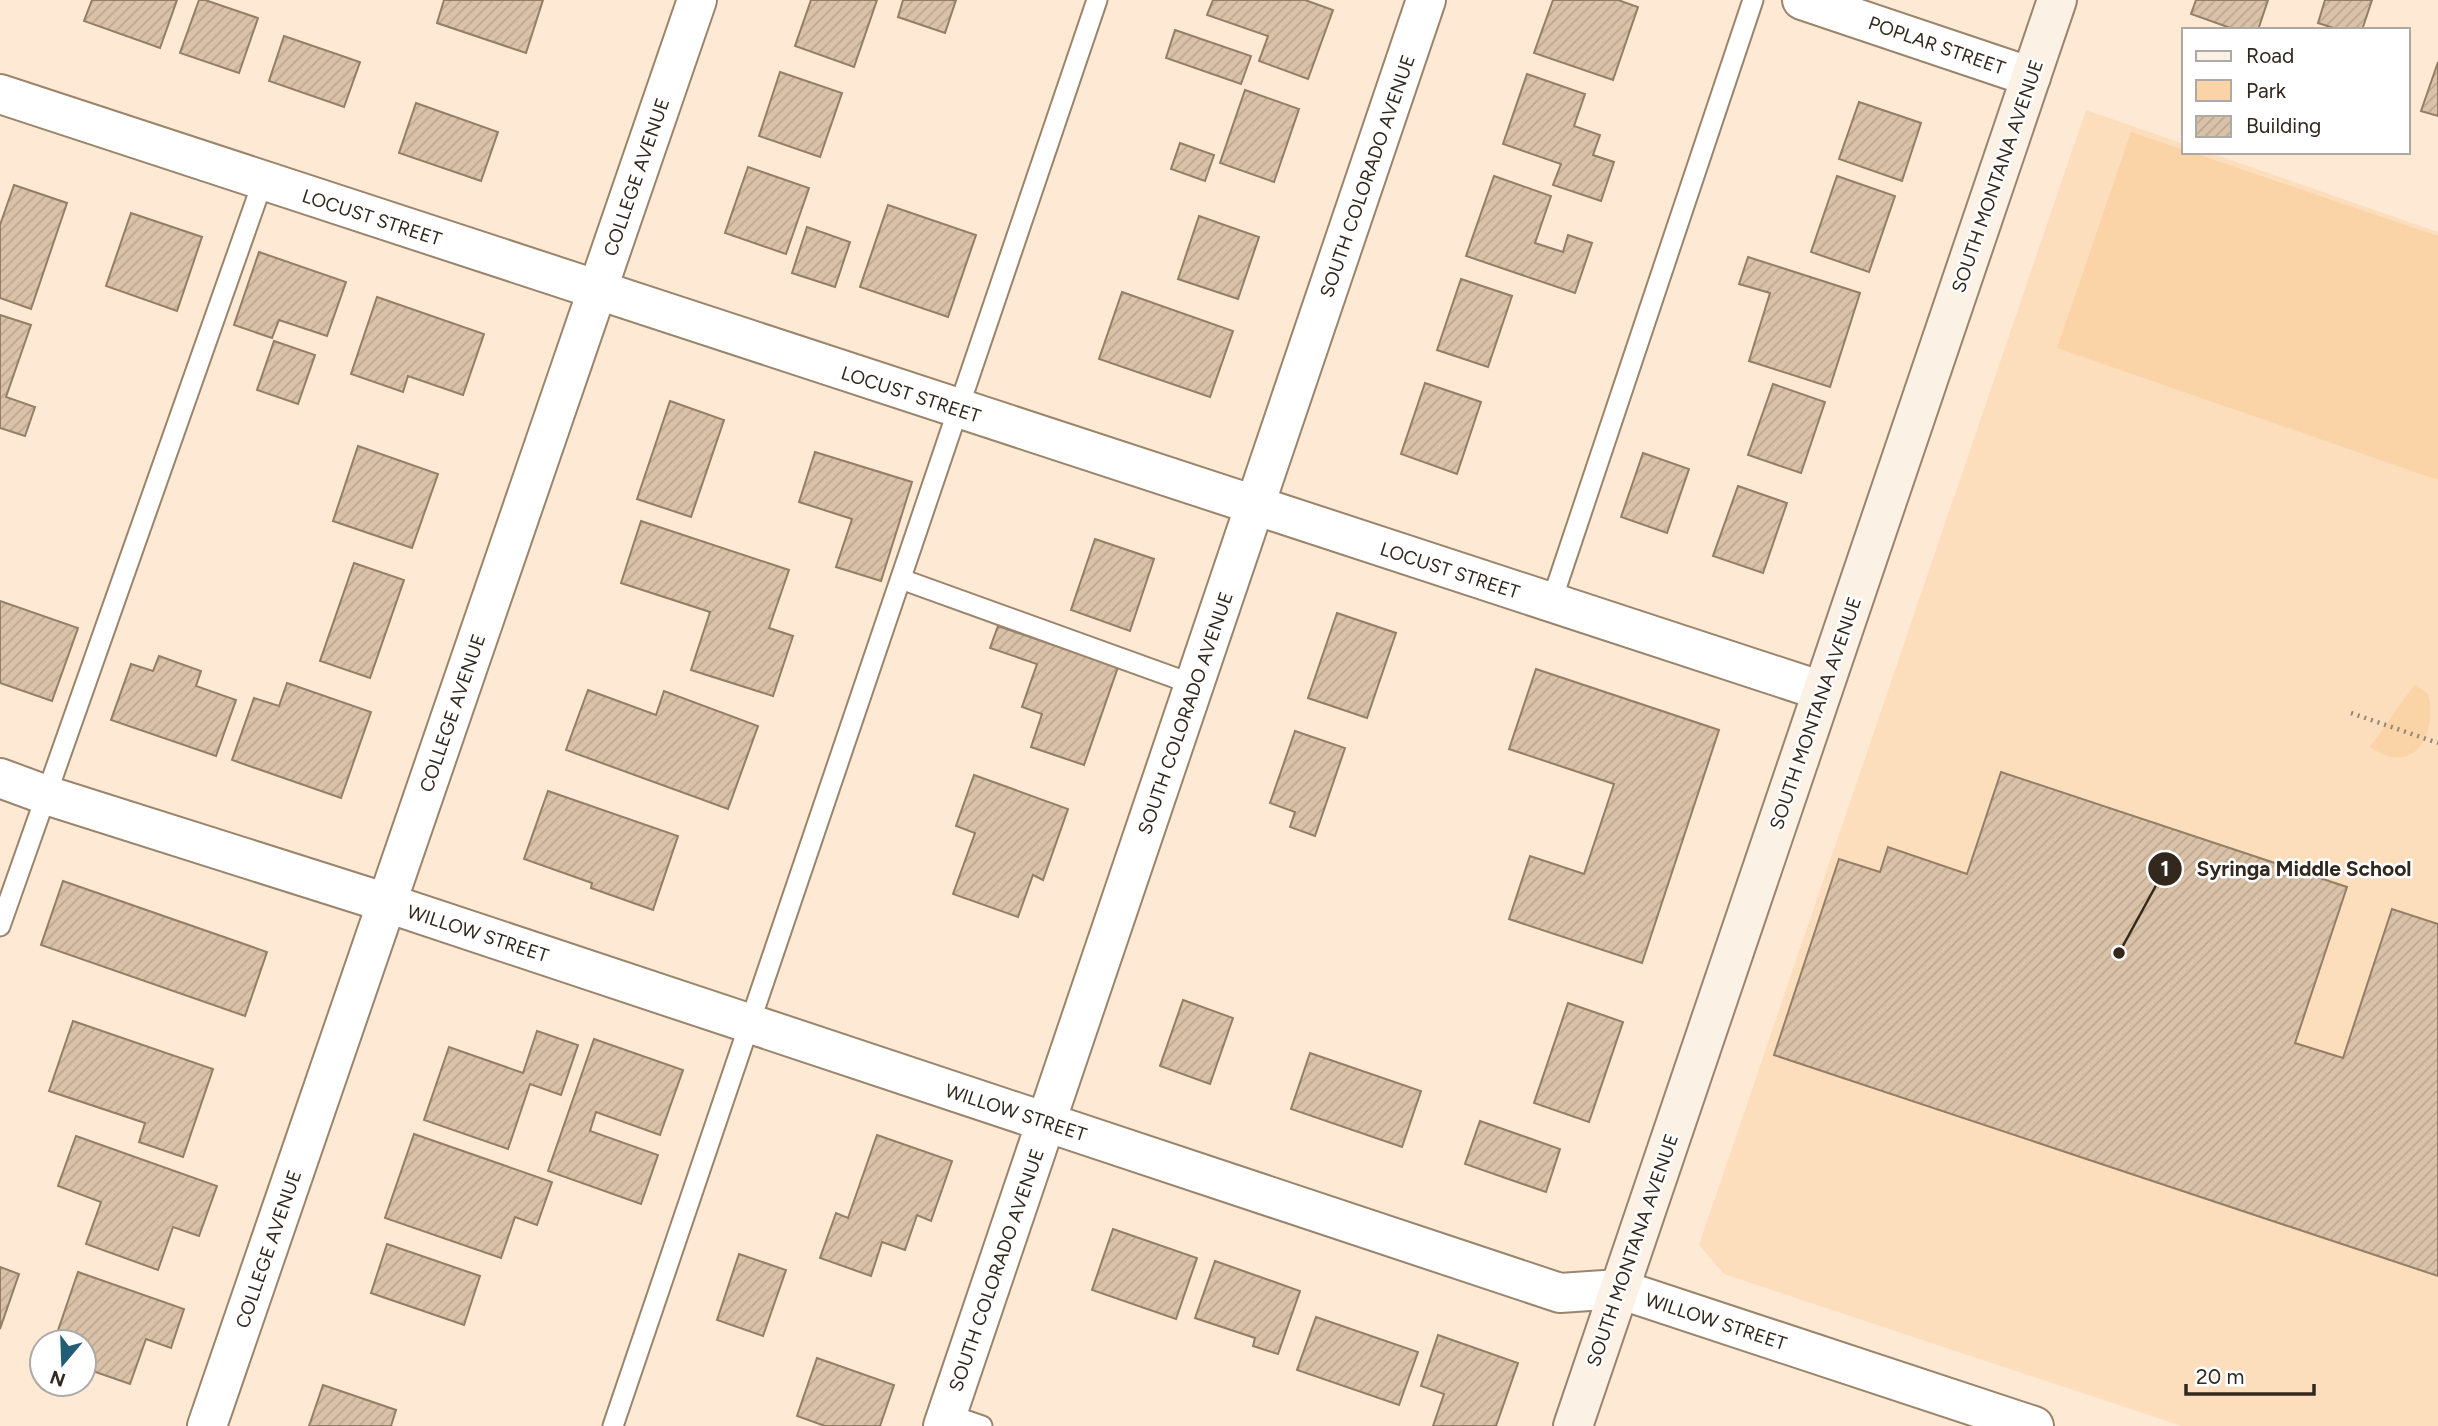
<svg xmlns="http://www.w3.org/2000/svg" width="2438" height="1426" font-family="Figtree,sans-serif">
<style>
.built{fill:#fcdebd}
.green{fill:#fad3a7}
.building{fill:url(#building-hatch);stroke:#947e65;stroke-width:2}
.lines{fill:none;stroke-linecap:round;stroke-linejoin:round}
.lane-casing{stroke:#9a846b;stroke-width:23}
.street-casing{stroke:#9a846b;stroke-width:42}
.secondary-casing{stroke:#9a846b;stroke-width:42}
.path{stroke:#968777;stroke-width:4.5;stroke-dasharray:2 5;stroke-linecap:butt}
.lane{stroke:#fff;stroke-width:19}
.street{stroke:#fff;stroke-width:38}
.secondary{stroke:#fbf1e5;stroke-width:38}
.labels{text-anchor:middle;stroke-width:5;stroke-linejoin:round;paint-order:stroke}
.street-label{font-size:19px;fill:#32281e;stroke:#fff}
.leader{fill:none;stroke:#32281e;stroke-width:2.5}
.callout-dot{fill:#32281e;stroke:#fff;stroke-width:2.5}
.mark-label{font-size:21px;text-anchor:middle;font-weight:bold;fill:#fff}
.callout-label{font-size:21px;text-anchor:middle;font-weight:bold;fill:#32281e;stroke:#fff;stroke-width:5;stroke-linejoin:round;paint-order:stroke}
</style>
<defs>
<pattern id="building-hatch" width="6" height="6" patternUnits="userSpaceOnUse" patternTransform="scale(1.75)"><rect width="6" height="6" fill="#dac2a8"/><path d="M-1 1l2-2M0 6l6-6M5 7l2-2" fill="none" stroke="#bca790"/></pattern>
</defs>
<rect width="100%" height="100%" fill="#fde9d4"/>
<!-- built -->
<path class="built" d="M2086,110L2184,144V152H2208L2438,232V1426H2182L1724,1274L1699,1245Z"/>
<!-- green -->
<g class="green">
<path d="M2131,132L2184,150V152H2191L2438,236V480L2057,348Z"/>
<path d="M2415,684C2419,688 2424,691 2428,694C2438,725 2419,781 2370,747Z"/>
</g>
<!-- building -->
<g class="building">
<path d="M92,0H177L160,48L84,21Z"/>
<path d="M199,0H205L258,18L239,73L180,53Z"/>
<path d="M444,0H543L526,53L437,23Z"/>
<path d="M811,0H877L854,67L795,46Z"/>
<path d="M903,0H956L945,33L898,17Z"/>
<path d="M1213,0H1305L1333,10L1308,79L1259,61L1268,36L1207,15Z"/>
<path d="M1553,0H1618L1638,7L1613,80L1534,53Z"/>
<path d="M2196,0H2268L2258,30H2236L2191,14Z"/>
<path d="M2325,0H2372L2362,30H2340L2318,23Z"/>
<path d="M1175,30L1251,56L1241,84L1166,58Z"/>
<path d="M284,36L360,62L344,107L269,81Z"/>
<path d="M2438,62V116L2421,111Z"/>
<path d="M780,72L842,93L820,157L759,136Z"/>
<path d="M1527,74L1585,94L1574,126L1600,135L1593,155L1614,162L1601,201L1553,185L1561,164L1503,144Z"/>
<path d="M1245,90L1299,109L1274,182L1220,163Z"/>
<path d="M1859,102L1921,123L1902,181L1839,159Z"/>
<path d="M416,103L498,132L481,181L399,153Z"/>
<path d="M1180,143L1214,155L1205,181L1171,169Z"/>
<path d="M748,167L809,188L786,254L725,233Z"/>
<path d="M1494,176L1551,196L1535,243L1563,252L1568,235L1592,243L1575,293L1466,256Z"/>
<path d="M1837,176L1895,196L1869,272L1811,252Z"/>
<path d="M14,185L67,203L31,309L0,298V225Z"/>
<path d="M888,205L976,235L948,317L860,287Z"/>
<path d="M131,213L202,237L177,311L106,286Z"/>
<path d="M1199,216L1259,237L1238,299L1178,279Z"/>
<path d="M807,227L850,242L835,287L792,273Z"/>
<path d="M259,252L346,282L327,336L279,320L272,338L234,325Z"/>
<path d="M1748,257L1860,293L1830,387L1749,361L1770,293L1739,284Z"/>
<path d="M1461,279L1512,296L1488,367L1437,350Z"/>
<path d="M1122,292L1233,331L1210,397L1099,359Z"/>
<path d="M377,297L484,334L463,395L408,376L403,392L351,374Z"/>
<path d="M0,315L31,325L6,397L35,407L25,436L0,428Z"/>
<path d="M274,341L315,355L298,404L257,390Z"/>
<path d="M1425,383L1481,402L1457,474L1401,454Z"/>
<path d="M1773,384L1825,402L1801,473L1748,455Z"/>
<path d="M670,401L724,420L691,517L637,499Z"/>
<path d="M358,446L438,474L412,548L333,521Z"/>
<path d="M815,452L912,482L881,581L836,567L852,519L799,502Z"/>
<path d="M1643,453L1689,469L1667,533L1621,517Z"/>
<path d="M1738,486L1787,503L1763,573L1713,556Z"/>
<path d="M641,521L789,570L769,628L793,636L773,696L691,670L710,612L621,583Z"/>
<path d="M1095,539L1154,559L1130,631L1071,610Z"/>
<path d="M354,563L404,580L370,678L320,661Z"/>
<path d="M0,601L78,628L52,701L0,683Z"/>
<path d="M1337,613L1396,633L1367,718L1308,698Z"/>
<path d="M998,626L1118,667L1084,765L1031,747L1042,714L1022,707L1037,664L990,648Z"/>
<path d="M159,656L201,671L196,686L236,700L216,756L111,720L131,664L153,671Z"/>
<path d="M1536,669L1719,730L1642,963L1509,919L1530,856L1584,874L1614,784L1509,749Z"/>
<path d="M287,683L371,712L341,798L232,760L254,698L279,706Z"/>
<path d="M588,690L656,715L664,691L758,726L728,809L566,750Z"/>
<path d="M1295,731L1345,748L1315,836L1290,827L1295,812L1270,803Z"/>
<path d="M2001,772L2347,887L2295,1043L2343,1058L2392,909L2438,924V1276L1774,1055L1839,859L1880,872L1888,847L1967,874Z"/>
<path d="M974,775L1068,809L1043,880L1033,875L1018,917L953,894L975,833L956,826Z"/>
<path d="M548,791L678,836L653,910L591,888L592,883L524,859Z"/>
<path d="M63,881L267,952L245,1016L41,945Z"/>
<path d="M1183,1000L1233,1018L1210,1084L1160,1066Z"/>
<path d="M1568,1003L1623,1022L1589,1122L1534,1103Z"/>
<path d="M73,1021L213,1069L183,1157L139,1142L145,1123L49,1091Z"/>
<path d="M537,1031L578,1045L561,1095L530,1084L508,1149L424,1120L449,1047L523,1073Z"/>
<path d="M594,1039L683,1070L660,1135L596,1112L590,1131L658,1155L641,1204L548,1171Z"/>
<path d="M1310,1053L1421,1091L1402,1147L1291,1109Z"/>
<path d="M1480,1121L1560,1149L1546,1192L1465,1164Z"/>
<path d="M414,1134L552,1182L537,1225L515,1217L501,1258L385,1218Z"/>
<path d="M877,1135L952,1161L931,1221L917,1215L905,1250L882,1242L871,1276L820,1258L836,1213L848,1218Z"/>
<path d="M76,1136L217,1186L199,1236L173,1227L158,1270L86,1244L101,1202L58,1186Z"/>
<path d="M1113,1229L1197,1258L1176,1319L1092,1290Z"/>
<path d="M387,1244L480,1276L464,1325L371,1293Z"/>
<path d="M739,1254L786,1270L763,1336L717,1320Z"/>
<path d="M1215,1261L1300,1291L1278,1354L1253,1346L1255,1338L1195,1318Z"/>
<path d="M0,1267L19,1274L0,1329Z"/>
<path d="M78,1272L184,1309L171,1348L146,1339L130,1384L84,1368V1342H54Z"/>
<path d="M1316,1317L1418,1352L1399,1405L1297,1370Z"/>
<path d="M1438,1335L1518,1363L1496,1426H1433L1444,1394L1421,1386Z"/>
<path d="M817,1358L894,1385L880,1426H825L797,1416Z"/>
<path d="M323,1385L396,1410L391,1426H309Z"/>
</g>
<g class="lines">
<!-- lane casing -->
<g class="lane-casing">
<g id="lane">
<path d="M901,579L1195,685"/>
<path d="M1551,603L1753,0"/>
<path d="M0,926L263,181"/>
<path d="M947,1414L982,1426"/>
<path d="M613,1426L1097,0"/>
</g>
</g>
<!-- street casing -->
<g class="street-casing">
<g id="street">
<path d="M1802,0L2031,77"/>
<path d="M0,94L1822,691"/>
<path d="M0,778L46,795L387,903L1560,1293L1619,1289L2034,1426"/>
<path d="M207,1426L697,0"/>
<path d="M943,1426L1426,0"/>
</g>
</g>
<!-- secondary casing -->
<g class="secondary-casing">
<path id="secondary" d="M1573,1426L2057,0"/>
</g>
<!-- path -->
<path class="path" d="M2351,713L2438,743"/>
<!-- lane -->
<use href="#lane" class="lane"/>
<!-- street -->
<use href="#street" class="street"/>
<!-- secondary -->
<use href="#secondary" class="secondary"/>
</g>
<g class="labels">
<!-- street labels -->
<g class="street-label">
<text transform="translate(1937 45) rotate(19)" y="7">POPLAR STREET</text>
<text transform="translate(1367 176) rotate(-71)" y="7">SOUTH COLORADO AVENUE</text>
<text transform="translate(1997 176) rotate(-71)" y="7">SOUTH MONTANA AVENUE</text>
<text transform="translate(636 177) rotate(-71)" y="7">COLLEGE AVENUE</text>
<text transform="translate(372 217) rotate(18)" y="7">LOCUST STREET</text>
<text transform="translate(911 394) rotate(18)" y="7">LOCUST STREET</text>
<text transform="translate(1450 570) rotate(18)" y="7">LOCUST STREET</text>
<text transform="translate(452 713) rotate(-71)" y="7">COLLEGE AVENUE</text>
<text transform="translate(1185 713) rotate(-71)" y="7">SOUTH COLORADO AVENUE</text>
<text transform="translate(1815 713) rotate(-71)" y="7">SOUTH MONTANA AVENUE</text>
<text transform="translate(478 933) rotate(18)" y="7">WILLOW STREET</text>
<text transform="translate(1016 1112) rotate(18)" y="7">WILLOW STREET</text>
<text transform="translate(268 1249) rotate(-71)" y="7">COLLEGE AVENUE</text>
<text transform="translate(1632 1250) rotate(-71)" y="7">SOUTH MONTANA AVENUE</text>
<text transform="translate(996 1270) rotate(-71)" y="7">SOUTH COLORADO AVENUE</text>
<text transform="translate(1716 1321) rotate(18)" y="7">WILLOW STREET</text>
</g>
</g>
<!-- callouts -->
<path class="leader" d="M2119 953L2165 869"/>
<g class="callout-dot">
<circle cx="2119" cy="953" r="7"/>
<circle cx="2165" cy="869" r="18"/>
</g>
<g class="mark-label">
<text x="2165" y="876">1</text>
</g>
<g class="callout-label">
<text x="2304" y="876">Syringa Middle School</text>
</g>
<!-- legend -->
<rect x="2182" y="28" width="228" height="126" fill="#ffffff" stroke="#ada9a5" stroke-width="2"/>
<rect x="2196" y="51" width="35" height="10" fill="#fbf1e5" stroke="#ada9a5" stroke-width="2"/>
<text x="2246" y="63" font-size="21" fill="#32281e">Road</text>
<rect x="2196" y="80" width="35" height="21" fill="#fad3a7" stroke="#ada9a5" stroke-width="2"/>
<text x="2246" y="98" font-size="21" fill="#32281e">Park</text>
<rect x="2196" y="116" width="35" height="21" fill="url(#building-hatch)" stroke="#ada9a5" stroke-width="2"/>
<text x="2246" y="133" font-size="21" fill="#32281e">Building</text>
<!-- north arrow -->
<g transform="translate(63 1363) rotate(199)"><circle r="33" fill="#ffffff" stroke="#ada9a5" stroke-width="2"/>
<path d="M0-5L12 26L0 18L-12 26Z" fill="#215e75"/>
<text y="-10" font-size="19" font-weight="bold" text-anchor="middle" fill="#32281e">N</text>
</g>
<!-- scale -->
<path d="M2186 1384v10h128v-10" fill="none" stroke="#32281e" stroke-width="3.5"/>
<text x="2196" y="1384" font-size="21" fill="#32281e" stroke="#ffffff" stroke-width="5" paint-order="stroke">20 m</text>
</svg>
